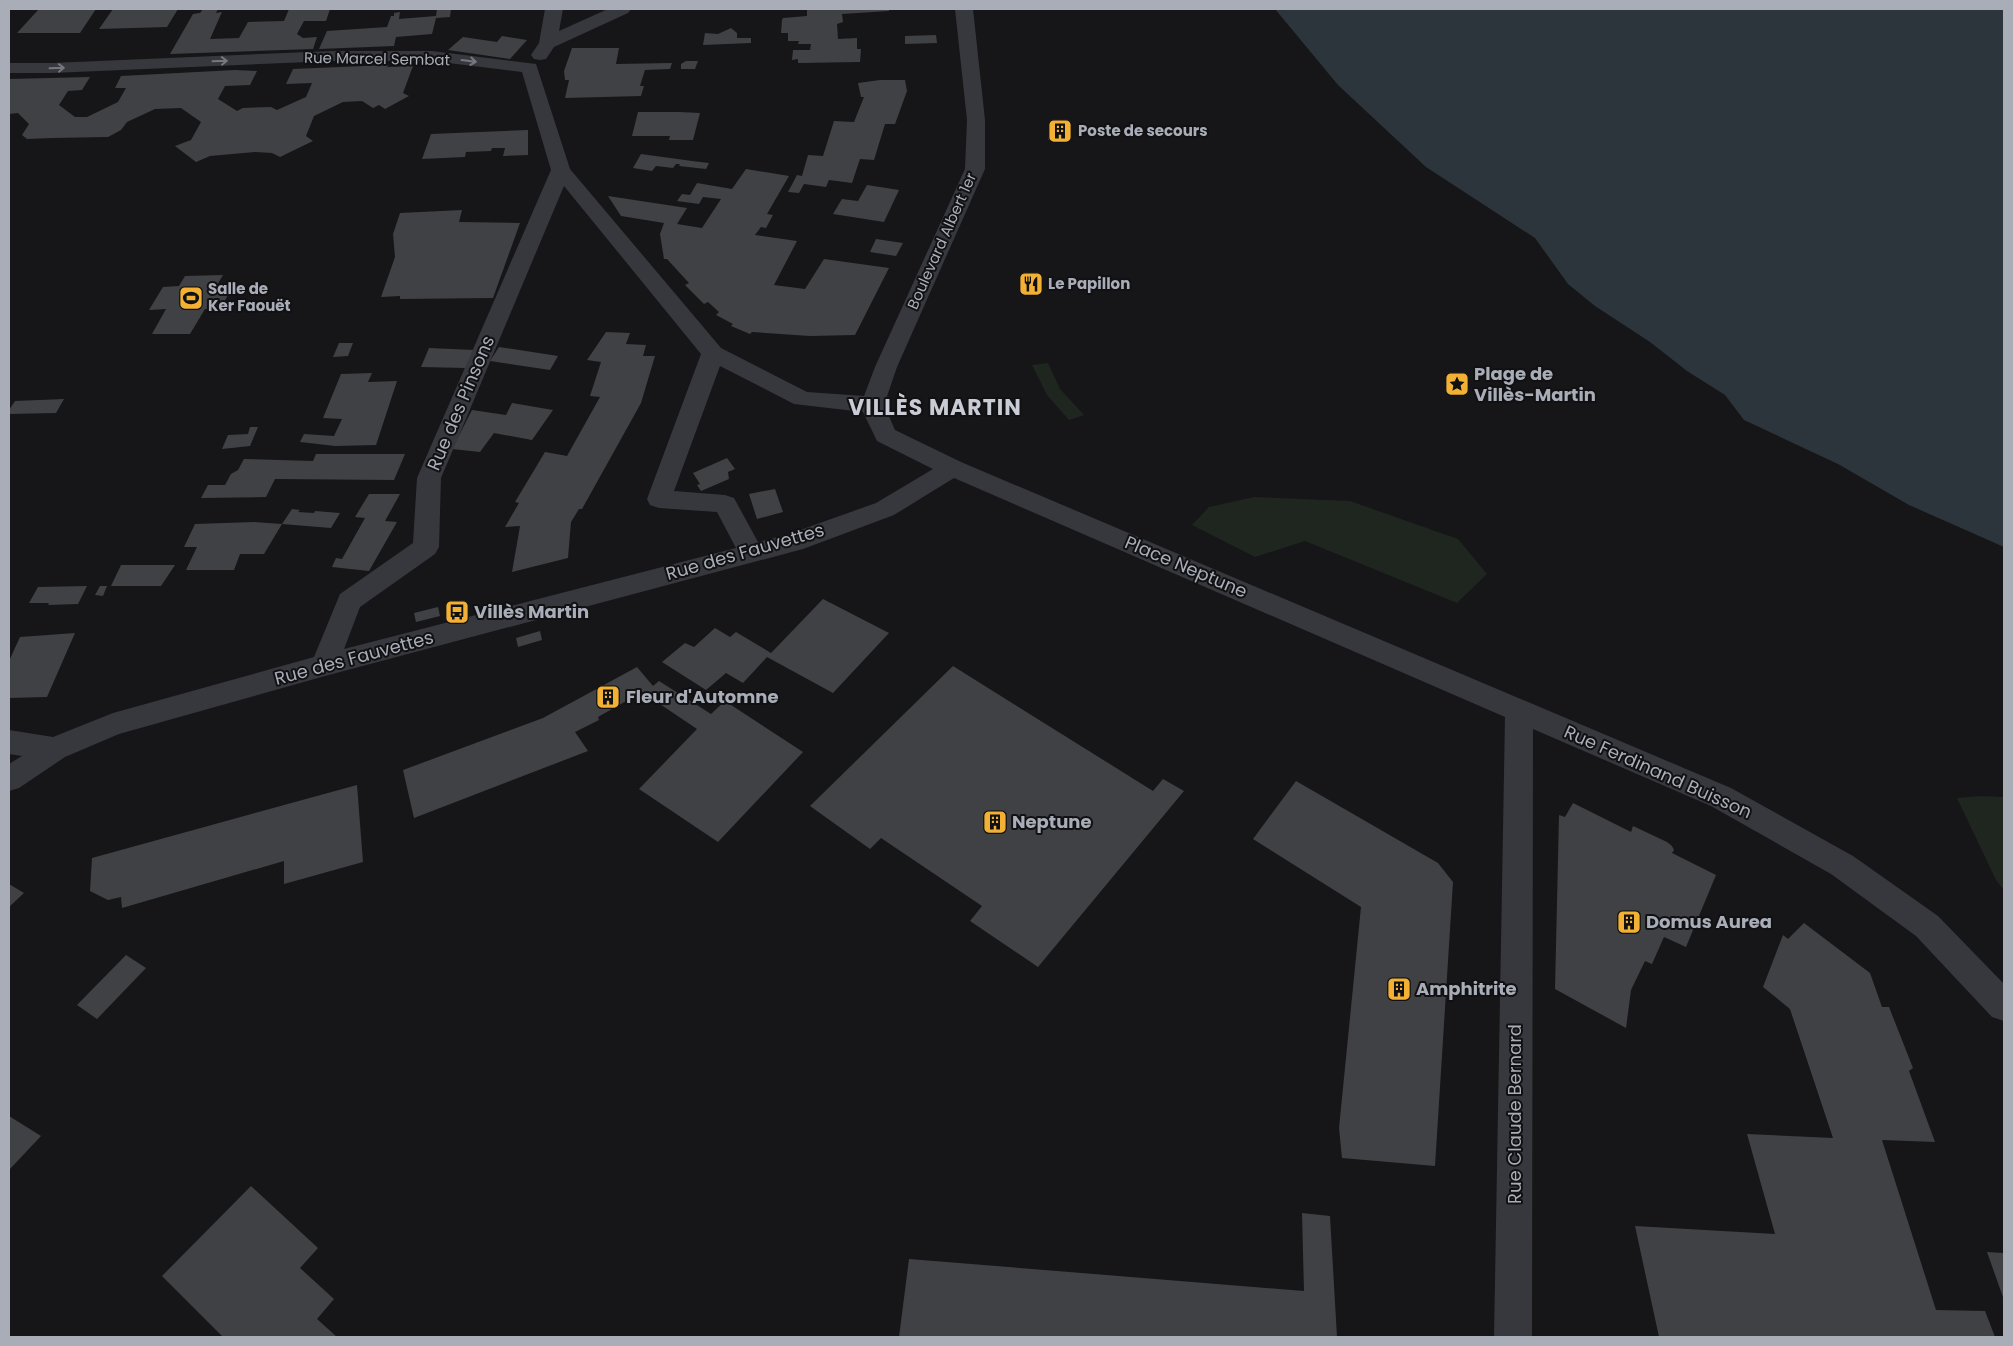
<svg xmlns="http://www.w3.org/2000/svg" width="2013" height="1346" font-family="Poppins,sans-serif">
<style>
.green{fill:#1e261f}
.water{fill:#2c353c}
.building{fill:#404145}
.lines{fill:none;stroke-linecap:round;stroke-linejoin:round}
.minor{fill:#37383d;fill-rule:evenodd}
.oneway{stroke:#757881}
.labels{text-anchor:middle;stroke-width:4;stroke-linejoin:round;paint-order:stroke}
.far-street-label{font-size:15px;fill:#a8adb8;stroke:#111113}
.far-poi-label{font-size:15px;font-weight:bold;fill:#a8adb8;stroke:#111113;text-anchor:start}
.poi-label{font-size:18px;font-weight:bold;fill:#a8adb8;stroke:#111113;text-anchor:start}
.street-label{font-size:18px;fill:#a8adb8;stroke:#111113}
.district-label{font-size:22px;font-weight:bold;letter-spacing:1px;fill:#c9ccd4;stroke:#111113}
</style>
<rect width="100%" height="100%" fill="#161618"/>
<!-- green -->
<g class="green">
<path d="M1048,363L1060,389L1084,415L1069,420L1047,395L1032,365Z"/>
<path d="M1254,497L1350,501L1458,539L1487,574L1457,603L1305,541L1255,557L1192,525L1209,507Z"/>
<path d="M1981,796L2004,797V890L1996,880L1957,798Z"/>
</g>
<!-- water -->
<path class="water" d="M1275,9H2004V547L1909,505L1838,464L1744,420L1725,395L1687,371L1650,342L1595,306L1568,284L1535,238L1426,167L1338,85Z"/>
<!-- building -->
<g class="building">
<path d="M39,9H96L80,33H17Z"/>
<path d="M113,9H178L167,27L99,29Z"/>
<path d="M203,9H218L216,13L222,12L210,39L239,38L248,22L284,21L289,9H330L326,21H304L297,34L303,38L317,37L313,49L170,54L193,14L200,13Z"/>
<path d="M437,9H451L450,17L436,18L432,34L396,37L394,46L319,49L327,31L387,27L391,16H394V13L400,12L399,19L436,16Z"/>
<path d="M807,9H889V11L842,14L843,22L837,24L838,39L857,38V49H861L860,62L798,63V59L792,60L793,50H810L811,44H798L799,41H788V33H781L782,20L783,18L807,16Z"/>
<path d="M731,28L737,33V38H751V43L703,45L705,33L718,34Z"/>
<path d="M936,35L937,43L905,44V36Z"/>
<path d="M502,36L527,40L510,59L448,50L463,37L497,42Z"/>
<path d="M572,48H619L616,64L672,63L670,69L645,70L640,86H644L641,96L565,98L569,80H565L564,71Z"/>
<path d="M686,61H698L695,69H681V64Z"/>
<path d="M388,65L387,67L413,66L403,93L409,96L385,109L379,105L373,108L362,101L343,102L314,116L306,136L313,141L280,157L272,153L255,152L210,156L196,162L175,146L191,140L201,122L181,108L155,109L127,122L121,130L108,137L52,138L27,139L22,135L29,124L18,113L9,114V79L90,77L82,90L68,91L59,105L75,117H87L118,102L126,88H115L121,76L235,70L257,71L250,85L225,86L218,99L237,111L243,108L271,107L277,110L306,97L312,83L286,84L293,69Z"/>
<path d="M880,80H905L907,91L895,124H885L874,160L860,159L852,183L829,180L826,187L804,184L799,193L788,192L797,175L802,176L808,155L823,156L834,121L854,122L864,97H861L858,83Z"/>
<path d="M638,112H679L700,113L693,140H669L670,136H632Z"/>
<path d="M1050,122L1071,123L1070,141L1048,140Z"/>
<path d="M528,130V155L503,156L505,148H492L491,151L466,152L465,157L422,159L431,134Z"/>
<path d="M641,154L692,161L709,163L706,169L679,166L680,164H676L673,168L656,166L652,171L633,168Z"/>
<path d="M746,169L789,176L767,214L773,215L766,228L761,227L755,235L797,241L774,285L805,289L824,259L889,268L855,335L810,336L752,332L750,334L731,326L733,324L716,315L719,312L708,302L704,304L685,285L689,283L667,259H664L660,234L664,223L621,216L608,196L687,208L677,224L702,228L721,199L703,197L699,204L677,201L682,194L690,195L697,183L732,189Z"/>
<path d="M867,185L899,190L884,222L833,214L842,199L858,201Z"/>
<path d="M462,210L459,222L520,223L493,298L400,299V296L381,297L395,257L393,234L400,213Z"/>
<path d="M876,239L903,243L896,256L870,252Z"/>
<path d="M223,275L217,285L232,286L221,309H205L190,334H152L166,309L149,310L163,287L179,286L185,276Z"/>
<path d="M606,332L630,333L626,344L646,345L643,356H655L641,403L582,509H579L571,522L568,558L512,572L520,526L505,527L519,503L515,502L545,452L567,456L600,397L590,396L601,362L587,360Z"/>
<path d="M339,343H353L348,356L333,357Z"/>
<path d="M499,347L558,356L550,370L490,361Z"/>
<path d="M429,348L474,350L466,368L421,367Z"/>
<path d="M372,373L368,382L397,381L376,445L335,446L300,442L304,434L334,436L342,419L323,418L341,374Z"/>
<path d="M64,399L56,413L9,414V410L15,401Z"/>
<path d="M512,403L553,410L532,440L494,433L480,452L452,449L472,410L506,415Z"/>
<path d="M250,427H258L250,446L222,449L228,435L248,434Z"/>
<path d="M316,454H405L394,480L275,479L266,497L201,498L208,485H225L231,474L238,470L244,459L313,461Z"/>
<path d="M727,458L735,469L728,472L729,479L701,491L697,485L700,484L693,473Z"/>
<path d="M775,489L783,512L757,519L749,494Z"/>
<path d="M369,494H400L385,521L397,522L369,571L332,567L336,558L342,559L365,518L355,517Z"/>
<path d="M292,509L300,510L298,512L314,513L315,511L340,513L331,528L282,524Z"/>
<path d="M254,522L282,524L264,554H240L234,570H186L197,547H184L195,524Z"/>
<path d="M121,565H175L161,586H111Z"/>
<path d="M87,586L78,604L48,605L49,603H29L38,587Z"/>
<path d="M100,586H107L103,596L95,595Z"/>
<path d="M823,599L889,633L833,693L767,657L743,683L726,673L706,690L662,662L685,643L694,647L715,628L730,637L736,632L771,653Z"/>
<path d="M438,607L440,616L416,622L414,613Z"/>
<path d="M540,631L542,640L518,647L516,638Z"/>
<path d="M75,633L47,697L9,698V661L20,637Z"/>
<path d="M953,666L1153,791L1163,779L1184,791L1038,967L970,921L982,906L881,838L870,849L810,806Z"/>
<path d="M637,667L653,686L659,681L711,714L725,701L803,752L718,842L639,789L697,729L642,692L598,717L599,720L575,732L588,751L414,818L403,770L543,718Z"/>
<path d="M1296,781L1438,863L1453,882L1435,1166L1342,1158L1339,1128L1361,907L1253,839Z"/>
<path d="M357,785L363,862L284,884V861L122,908L121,897L108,900L90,891L92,858Z"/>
<path d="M1573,803L1631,832L1633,826L1667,842L1672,846L1674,850L1672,853L1716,875L1686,947L1664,937L1652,964L1645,961L1631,990L1626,1028L1555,989L1559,815L1565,817Z"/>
<path d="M9,884L24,893L9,907Z"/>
<path d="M1804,923L1870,973L1882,1007H1889L1913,1068L1909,1071L1935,1142L1882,1140L1936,1310L1985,1311L1995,1337H1659L1635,1226L1775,1234L1747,1134L1833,1138L1790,1009L1763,987L1783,935L1788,939Z"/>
<path d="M126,955L146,968L97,1019L77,1005Z"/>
<path d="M9,1116L41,1136L9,1170Z"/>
<path d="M251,1186L318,1248L300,1268L334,1299L317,1319L337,1337H223L162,1276Z"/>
<path d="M1302,1213L1330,1216L1337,1337H899L909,1259L1304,1291Z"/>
<path d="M1987,1252L2004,1253V1300Z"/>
</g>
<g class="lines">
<!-- minor -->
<g class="minor">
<path d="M545,9H563L559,31L608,9H631L628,13L554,47L546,59L540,60L534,59L531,55L539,43Z"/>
<path d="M955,9H973L985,120V169L897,367L884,405L895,430L961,462L1731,788L1853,856L1938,916L2004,984V1021L1992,1017L1916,936L1831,874L1711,806L1533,729L1532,1337H1494L1505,717L954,478L894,515L803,549L325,676L119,734L65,757L19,788L9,791V764L22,756L9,754V730L53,737L113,713L314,657L340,594L413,543L417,478L551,170L522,72L432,61H333L52,73H9V63H52L333,51H432L536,64L570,169L721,348L807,392L864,396L875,367L965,169L967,120ZM564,186L701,354L647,499L650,505L659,508L717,512L736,548L344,649L360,607L435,554L439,547L441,478ZM720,366L794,404L863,412L877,441L933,469L876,503L789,534L758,542L734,498L725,495L674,491Z"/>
</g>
</g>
<!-- one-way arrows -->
<defs><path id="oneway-shaft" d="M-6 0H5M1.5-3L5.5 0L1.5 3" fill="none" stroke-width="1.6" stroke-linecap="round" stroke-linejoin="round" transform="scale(1.25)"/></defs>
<g class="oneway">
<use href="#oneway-shaft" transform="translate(220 61) rotate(-2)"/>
<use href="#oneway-shaft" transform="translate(469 61) rotate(7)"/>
<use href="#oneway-shaft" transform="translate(57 68) rotate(-2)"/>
</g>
<!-- icons -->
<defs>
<g id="building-square" transform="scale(1.25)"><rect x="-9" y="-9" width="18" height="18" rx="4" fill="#f2b134" stroke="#111113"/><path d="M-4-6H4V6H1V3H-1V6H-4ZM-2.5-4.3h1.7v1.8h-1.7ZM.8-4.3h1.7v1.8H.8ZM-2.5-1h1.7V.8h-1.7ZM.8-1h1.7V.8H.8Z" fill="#111"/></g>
<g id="restaurant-square" transform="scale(1.25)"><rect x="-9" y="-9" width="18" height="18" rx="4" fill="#f2b134" stroke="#111113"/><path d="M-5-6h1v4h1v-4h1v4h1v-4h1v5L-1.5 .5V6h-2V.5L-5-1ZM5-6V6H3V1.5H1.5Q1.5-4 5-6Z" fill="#111"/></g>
<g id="stadium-square" transform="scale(1.25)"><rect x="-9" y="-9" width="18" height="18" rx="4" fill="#f2b134" stroke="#111113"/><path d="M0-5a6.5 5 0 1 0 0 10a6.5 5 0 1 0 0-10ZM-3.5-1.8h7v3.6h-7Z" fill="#111"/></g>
<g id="sight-square" transform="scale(1.25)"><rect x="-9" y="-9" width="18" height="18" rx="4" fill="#f2b134" stroke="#111113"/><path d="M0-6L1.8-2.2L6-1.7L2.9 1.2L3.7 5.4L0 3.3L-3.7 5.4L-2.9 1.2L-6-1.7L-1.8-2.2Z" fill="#111"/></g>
<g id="bus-square" transform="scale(1.25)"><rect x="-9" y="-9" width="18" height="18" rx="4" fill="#f2b134" stroke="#111113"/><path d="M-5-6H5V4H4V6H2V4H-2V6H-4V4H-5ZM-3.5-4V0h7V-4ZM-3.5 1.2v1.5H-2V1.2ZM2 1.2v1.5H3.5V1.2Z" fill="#111"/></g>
</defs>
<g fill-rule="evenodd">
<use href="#building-square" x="1060" y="131"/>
<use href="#restaurant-square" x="1031" y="284"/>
<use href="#stadium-square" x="191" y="298"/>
<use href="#sight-square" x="1457" y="384"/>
<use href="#bus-square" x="457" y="612"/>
<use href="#building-square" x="608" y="697"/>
<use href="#building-square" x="995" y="822"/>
<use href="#building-square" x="1629" y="922"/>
<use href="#building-square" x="1399" y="989"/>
</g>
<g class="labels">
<!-- far-street labels -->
<g class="far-street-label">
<text transform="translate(377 59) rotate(1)" y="5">Rue Marcel Sembat</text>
<text transform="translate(942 241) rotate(-66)" y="5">Boulevard Albert 1er</text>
</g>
<!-- far-poi labels -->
<g class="far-poi-label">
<text x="1078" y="136">Poste de secours</text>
<text x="1048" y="289">Le Papillon</text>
<text x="208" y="294">Salle de<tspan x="208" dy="17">Ker Faouët</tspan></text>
</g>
<!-- poi labels -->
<g class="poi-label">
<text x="1474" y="380">Plage de<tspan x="1474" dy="21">Villès-Martin</tspan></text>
<text x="474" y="618">Villès Martin</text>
<text x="626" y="703">Fleur d'Automne</text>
<text x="1012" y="828">Neptune</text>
<text x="1646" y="928">Domus Aurea</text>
<text x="1416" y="995">Amphitrite</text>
</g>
<!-- street labels -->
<g class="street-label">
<text transform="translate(461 403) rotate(-67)" y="6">Rue des Pinsons</text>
<text transform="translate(745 552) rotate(-16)" y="6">Rue des Fauvettes</text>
<text transform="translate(1186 567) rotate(23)" y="6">Place Neptune</text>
<text transform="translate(354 658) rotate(-15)" y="6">Rue des Fauvettes</text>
<text transform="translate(1658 772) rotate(24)" y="6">Rue Ferdinand Buisson</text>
<text transform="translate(1515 1114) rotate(-90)" y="6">Rue Claude Bernard</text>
</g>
<!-- district labels -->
<g class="district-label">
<text x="935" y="415">VILLÈS MARTIN</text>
</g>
</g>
<!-- border -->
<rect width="2013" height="1346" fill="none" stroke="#a8adb8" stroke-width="20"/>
</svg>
